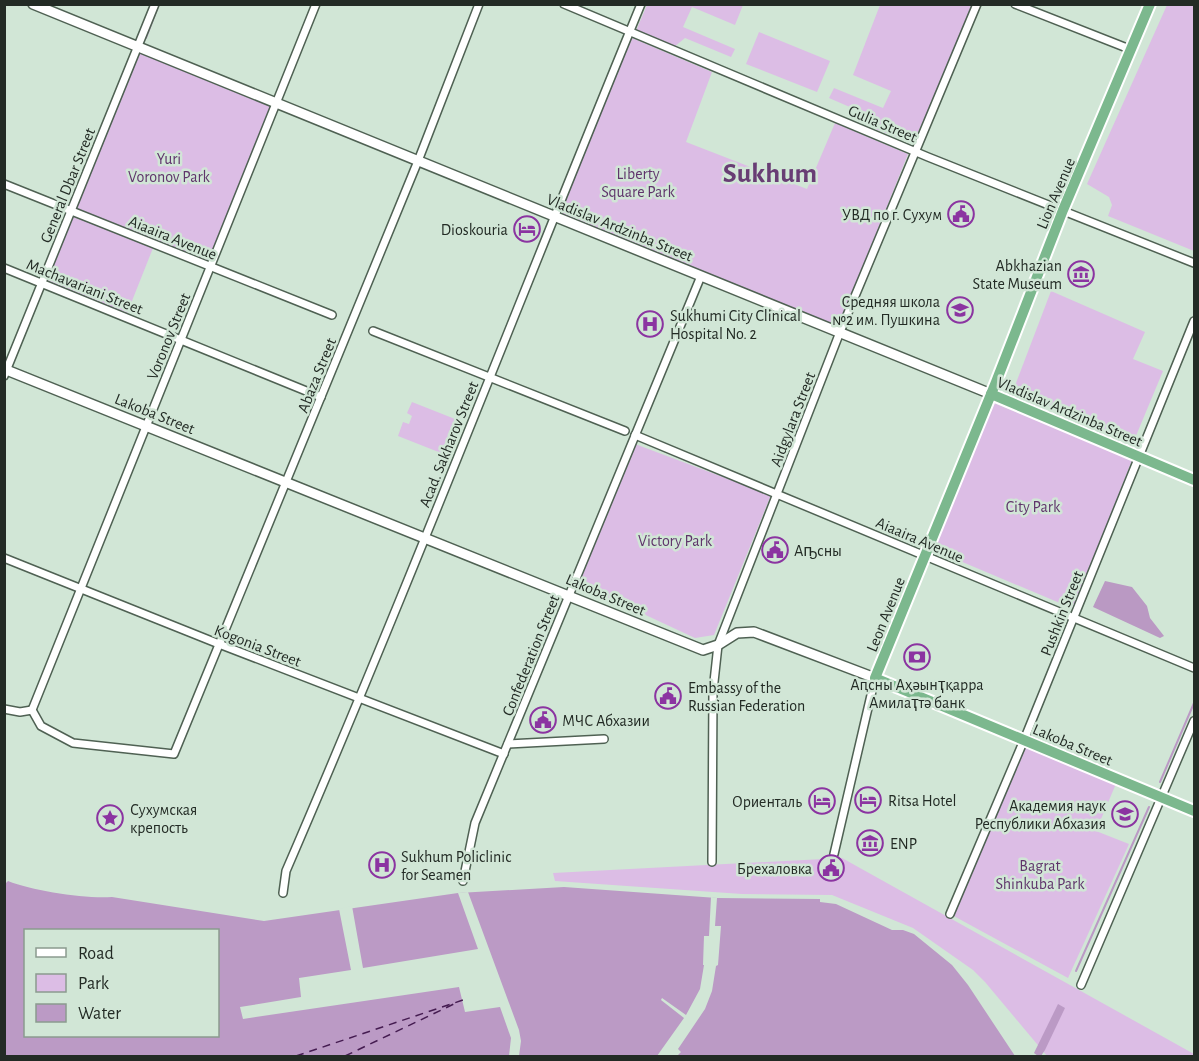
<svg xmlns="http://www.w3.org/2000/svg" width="1199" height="1061" font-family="'Alegreya Sans',sans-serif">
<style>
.green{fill:#dcbde5}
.forest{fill:#ba99c3}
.water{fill:#bb9ac5;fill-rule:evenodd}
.pier{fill:#d1e6d6}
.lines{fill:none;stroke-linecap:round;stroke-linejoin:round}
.stream{stroke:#bb9ac5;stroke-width:2}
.ferry{stroke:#451c51;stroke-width:1.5;stroke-dasharray:8 6;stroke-linecap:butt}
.minor-casing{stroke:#4f6153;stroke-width:10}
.secondary-casing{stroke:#4f6153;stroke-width:12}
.trunk-casing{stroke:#fff;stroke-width:14}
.minor{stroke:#fff;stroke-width:7}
.secondary{stroke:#fff;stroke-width:9}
.trunk{stroke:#7cb88e;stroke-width:10}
.labels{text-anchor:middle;stroke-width:5;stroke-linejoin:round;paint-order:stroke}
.street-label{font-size:16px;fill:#232b25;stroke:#d1e6d6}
.park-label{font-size:16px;fill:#5f346b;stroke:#d1e6d6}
.poi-label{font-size:16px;fill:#232b25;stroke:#d1e6d6;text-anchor:start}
.town-label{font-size:28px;font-weight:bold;fill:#683d74;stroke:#d1e6d6}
</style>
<rect width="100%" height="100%" fill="#d1e6d6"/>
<!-- green -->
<g class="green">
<path d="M647,5H743L735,25L692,7L683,27L735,49L731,57L685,38L674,47L636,31Z"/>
<path d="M880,5H976L913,143L875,129V118L829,98L834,88L883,108L891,91L853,75Z"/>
<path d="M1167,5H1194V251L1108,216L1112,205L1109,197L1087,184Z"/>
<path d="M759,32L830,61L817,92L746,64Z"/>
<path d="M632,38L712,72L686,142L807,189L835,123L908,154L838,329L557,216Z"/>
<path d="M137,47L276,103L210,266L71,211Z"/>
<path d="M74,215L153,248L126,316L46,282Z"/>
<path d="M1051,291L1145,332L1133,359L1163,371L1133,443L1013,391Z"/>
<path d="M412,402L455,419L441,453L398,436L403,422L409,424L412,416L407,413Z"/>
<path d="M994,403L1132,460L1074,609L934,550Z"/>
<path d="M635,444L771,495L714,635L695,638L579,584Z"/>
<path d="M1024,740L1118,779L1096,831L1129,844L1068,978L950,914Z"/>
<path d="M842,858L1194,1054V1056H1047L985,982L973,970L913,928L832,895L742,894L555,881L553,873Z"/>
</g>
<!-- forest -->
<path class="forest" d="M1105,581L1132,587L1147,606L1150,618L1164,636L1160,638L1093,607Z"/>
<!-- water -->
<g class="water">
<path d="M8,881C33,891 85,899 112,897L264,921L458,893L564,887L717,898L820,899V902L836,904L892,930H903L914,934L952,965L968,985L1015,1056H5L4,885ZM26,930H218V1036H26Z"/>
<path d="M1058,1004L1065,1008L1045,1050L1041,1056H1038L1034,1053Z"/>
</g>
<!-- pier -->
<g class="pier">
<path d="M468,892L519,1030L521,1041L519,1056H509L511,1038L500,1007L465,1012L459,987L243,1019L240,1007L301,997L299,978L351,970L339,909L352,906L363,968L478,949L458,893Z"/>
<path d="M711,897L717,898L715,926H721L718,965L716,966L712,991L705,1009L678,1049L681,1052L677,1056H657L684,1018L661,1000L662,998L686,1015L700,989L704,965H703L704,936H709Z"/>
</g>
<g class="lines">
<!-- stream -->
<g class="stream">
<path d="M146,38L159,4"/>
<path d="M1160,782L1194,703"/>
<path d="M1076,971L1149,807"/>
</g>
<!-- ferry -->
<g class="ferry">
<path d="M296,1056L463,1000"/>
<path d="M345,1056L456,1003"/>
</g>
<!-- minor casing -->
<g class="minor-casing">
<g id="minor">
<path d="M564,4L928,157L1194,263"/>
<path d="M1015,4L1132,50"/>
<path d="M4,184L332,315"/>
<path d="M4,268L321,397"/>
<path d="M373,331L625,431"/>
<path d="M4,376L155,4"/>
<path d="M635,435L1194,668"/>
<path d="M4,558L219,644L504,754"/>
<path d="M4,709L20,712L32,710L41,726L73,743L174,754L418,161L479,4"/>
<path d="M32,710L316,4"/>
<path d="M508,744L604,739"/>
<path d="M834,854L875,678"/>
<path d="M712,862L713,691L718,645L840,332L977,4"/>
<path d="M463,881L475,823L701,276"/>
<path d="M283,893L286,871C410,584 522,293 641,4"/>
<path d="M950,914L1024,740L1194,321"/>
<path d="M1081,985L1194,721"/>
</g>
</g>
<!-- secondary casing -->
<g class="secondary-casing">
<g id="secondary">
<path d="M33,4L991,394"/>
<path d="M4,369L703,650L718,645L737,633L754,632L875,678"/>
</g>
</g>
<!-- trunk casing -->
<g class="trunk-casing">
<g id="trunk">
<path d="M1150,4L1063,210L996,382L875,678L1194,811"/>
<path d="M991,394L1194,480"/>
</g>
</g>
<!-- minor -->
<use href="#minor" class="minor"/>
<!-- secondary -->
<use href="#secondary" class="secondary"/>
<!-- trunk -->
<use href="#trunk" class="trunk"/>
</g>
<!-- icons -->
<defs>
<g id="civic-ring" transform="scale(1.35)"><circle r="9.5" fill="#d1e6d6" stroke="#8b34a1" stroke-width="1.5"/><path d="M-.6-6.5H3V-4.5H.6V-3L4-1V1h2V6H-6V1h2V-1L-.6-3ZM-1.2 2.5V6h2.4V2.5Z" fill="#8b34a1"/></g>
<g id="hotel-ring" transform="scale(1.35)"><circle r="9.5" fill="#d1e6d6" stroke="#8b34a1" stroke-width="1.5"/><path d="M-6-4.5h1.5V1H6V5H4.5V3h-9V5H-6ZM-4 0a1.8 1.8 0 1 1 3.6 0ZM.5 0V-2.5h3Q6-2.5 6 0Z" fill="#8b34a1"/></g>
<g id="museum-ring" transform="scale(1.35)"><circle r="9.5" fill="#d1e6d6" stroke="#8b34a1" stroke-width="1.5"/><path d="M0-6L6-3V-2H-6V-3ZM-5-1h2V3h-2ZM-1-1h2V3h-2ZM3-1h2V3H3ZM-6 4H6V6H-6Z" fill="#8b34a1"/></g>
<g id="school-ring" transform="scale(1.35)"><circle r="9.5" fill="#d1e6d6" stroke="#8b34a1" stroke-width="1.5"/><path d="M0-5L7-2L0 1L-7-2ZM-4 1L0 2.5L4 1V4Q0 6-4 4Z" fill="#8b34a1"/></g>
<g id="hospital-ring" transform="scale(1.35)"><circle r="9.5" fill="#d1e6d6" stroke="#8b34a1" stroke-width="1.5"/><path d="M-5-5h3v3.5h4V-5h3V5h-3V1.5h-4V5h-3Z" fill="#8b34a1"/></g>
<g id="bank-ring" transform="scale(1.35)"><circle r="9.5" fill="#d1e6d6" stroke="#8b34a1" stroke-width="1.5"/><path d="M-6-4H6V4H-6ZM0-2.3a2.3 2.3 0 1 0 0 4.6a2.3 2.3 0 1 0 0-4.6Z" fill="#8b34a1"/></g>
<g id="university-ring" transform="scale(1.35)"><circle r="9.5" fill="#d1e6d6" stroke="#8b34a1" stroke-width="1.5"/><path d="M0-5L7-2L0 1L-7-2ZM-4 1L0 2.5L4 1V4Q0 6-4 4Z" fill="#8b34a1"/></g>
<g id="sight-ring" transform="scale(1.35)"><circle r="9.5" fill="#d1e6d6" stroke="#8b34a1" stroke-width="1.5"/><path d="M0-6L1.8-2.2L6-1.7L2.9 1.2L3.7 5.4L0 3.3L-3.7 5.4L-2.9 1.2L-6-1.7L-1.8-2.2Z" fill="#8b34a1"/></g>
</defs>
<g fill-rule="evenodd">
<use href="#civic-ring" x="961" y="214"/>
<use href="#hotel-ring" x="527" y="229"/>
<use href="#museum-ring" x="1081" y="274"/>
<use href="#school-ring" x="960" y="310"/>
<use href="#hospital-ring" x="650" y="324"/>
<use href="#civic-ring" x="775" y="550"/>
<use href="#bank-ring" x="917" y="657"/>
<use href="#civic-ring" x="668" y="696"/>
<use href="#civic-ring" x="543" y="720"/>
<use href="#hotel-ring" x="868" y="800"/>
<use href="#hotel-ring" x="822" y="801"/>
<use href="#university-ring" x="1125" y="814"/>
<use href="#sight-ring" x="110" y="818"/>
<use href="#museum-ring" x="870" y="843"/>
<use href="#hospital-ring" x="382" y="865"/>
<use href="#civic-ring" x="831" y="868"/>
</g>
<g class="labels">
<!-- street labels -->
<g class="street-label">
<text transform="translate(883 123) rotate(23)" y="6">Gulia Street</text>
<text transform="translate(67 185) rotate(-68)" y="6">General Dbar Street</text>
<text transform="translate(1055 193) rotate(-67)" y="6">Lion Avenue</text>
<text transform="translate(620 227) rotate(22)" y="6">Vladislav Ardzinba Street</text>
<text transform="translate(173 237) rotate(22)" y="6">Aiaaira Avenue</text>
<text transform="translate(85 286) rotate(22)" y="6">Machavariani Street</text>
<text transform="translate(168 336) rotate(-68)" y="6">Voronov Street</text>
<text transform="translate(316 375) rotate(-68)" y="6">Abaza Street</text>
<text transform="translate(1070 411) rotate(23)" y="6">Vladislav Ardzinba Street</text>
<text transform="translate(155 413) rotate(22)" y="6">Lakoba Street</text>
<text transform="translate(792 419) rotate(-69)" y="6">Aidgylara Street</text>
<text transform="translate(448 444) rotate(-68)" y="6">Acad. Sakharov Street</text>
<text transform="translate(920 539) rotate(23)" y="6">Aiaaira Avenue</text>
<text transform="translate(606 594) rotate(23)" y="6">Lakoba Street</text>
<text transform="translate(1061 613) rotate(-68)" y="6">Pushkin Street</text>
<text transform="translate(885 614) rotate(-68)" y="6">Leon Avenue</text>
<text transform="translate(258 645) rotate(21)" y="6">Kogonia Street</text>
<text transform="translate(530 655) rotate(-68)" y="6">Confederation Street</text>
<text transform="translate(1073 744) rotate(23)" y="6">Lakoba Street</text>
</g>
<!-- park labels -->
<g class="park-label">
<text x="169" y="164">Yuri<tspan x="169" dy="18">Voronov Park</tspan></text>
<text x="638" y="179">Liberty<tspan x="638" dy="18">Square Park</tspan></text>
<text x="1033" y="512">City Park</text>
<text x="675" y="546">Victory Park</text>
<text x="1040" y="871">Bagrat<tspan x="1040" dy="18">Shinkuba Park</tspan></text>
</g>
<!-- poi labels -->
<g class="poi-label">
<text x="942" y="220" text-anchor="end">УВД по г. Сухум</text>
<text x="508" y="235" text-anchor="end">Dioskouria</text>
<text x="1062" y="271" text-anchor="end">Abkhazian<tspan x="1062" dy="18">State Museum</tspan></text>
<text x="940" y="307" text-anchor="end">Средняя школа<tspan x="940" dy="18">№2 им. Пушкина</tspan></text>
<text x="670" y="321">Sukhumi City Clinical<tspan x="670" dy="18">Hospital No. 2</tspan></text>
<text x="794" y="556">Аҧсны</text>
<text x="917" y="690" text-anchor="middle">Аԥсны Аҳәынҭқарра<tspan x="917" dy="18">Амилаҭтә банк</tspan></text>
<text x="688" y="693">Embassy of the<tspan x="688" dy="18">Russian Federation</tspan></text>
<text x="562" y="726">МЧС Абхазии</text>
<text x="888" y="806">Ritsa Hotel</text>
<text x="802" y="807" text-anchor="end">Ориенталь</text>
<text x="1106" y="811" text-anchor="end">Академия наук<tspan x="1106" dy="18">Республики Абхазия</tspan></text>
<text x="130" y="815">Сухумская<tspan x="130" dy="18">крепость</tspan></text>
<text x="890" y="849">ENP</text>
<text x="401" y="862">Sukhum Policlinic<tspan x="401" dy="18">for Seamen</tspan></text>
<text x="812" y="874" text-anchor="end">Брехаловка</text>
</g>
<!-- town labels -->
<g class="town-label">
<text x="770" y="182">Sukhum</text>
</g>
</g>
<!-- border -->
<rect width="1199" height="1061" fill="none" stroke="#232b25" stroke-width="12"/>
<!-- legend -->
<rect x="24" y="929" width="195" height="108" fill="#d1e6d6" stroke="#8b9b8f" stroke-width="1.5"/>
<rect x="36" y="948" width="30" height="9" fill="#ffffff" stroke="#8b9b8f" stroke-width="1.5"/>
<text x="78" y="959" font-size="18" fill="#232b25">Road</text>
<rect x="36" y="974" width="30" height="18" fill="#dcbde5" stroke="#8b9b8f" stroke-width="1.5"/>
<text x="78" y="989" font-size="18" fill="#232b25">Park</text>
<rect x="36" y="1004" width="30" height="18" fill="#bb9ac5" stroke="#8b9b8f" stroke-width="1.5"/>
<text x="78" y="1019" font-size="18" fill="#232b25">Water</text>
</svg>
